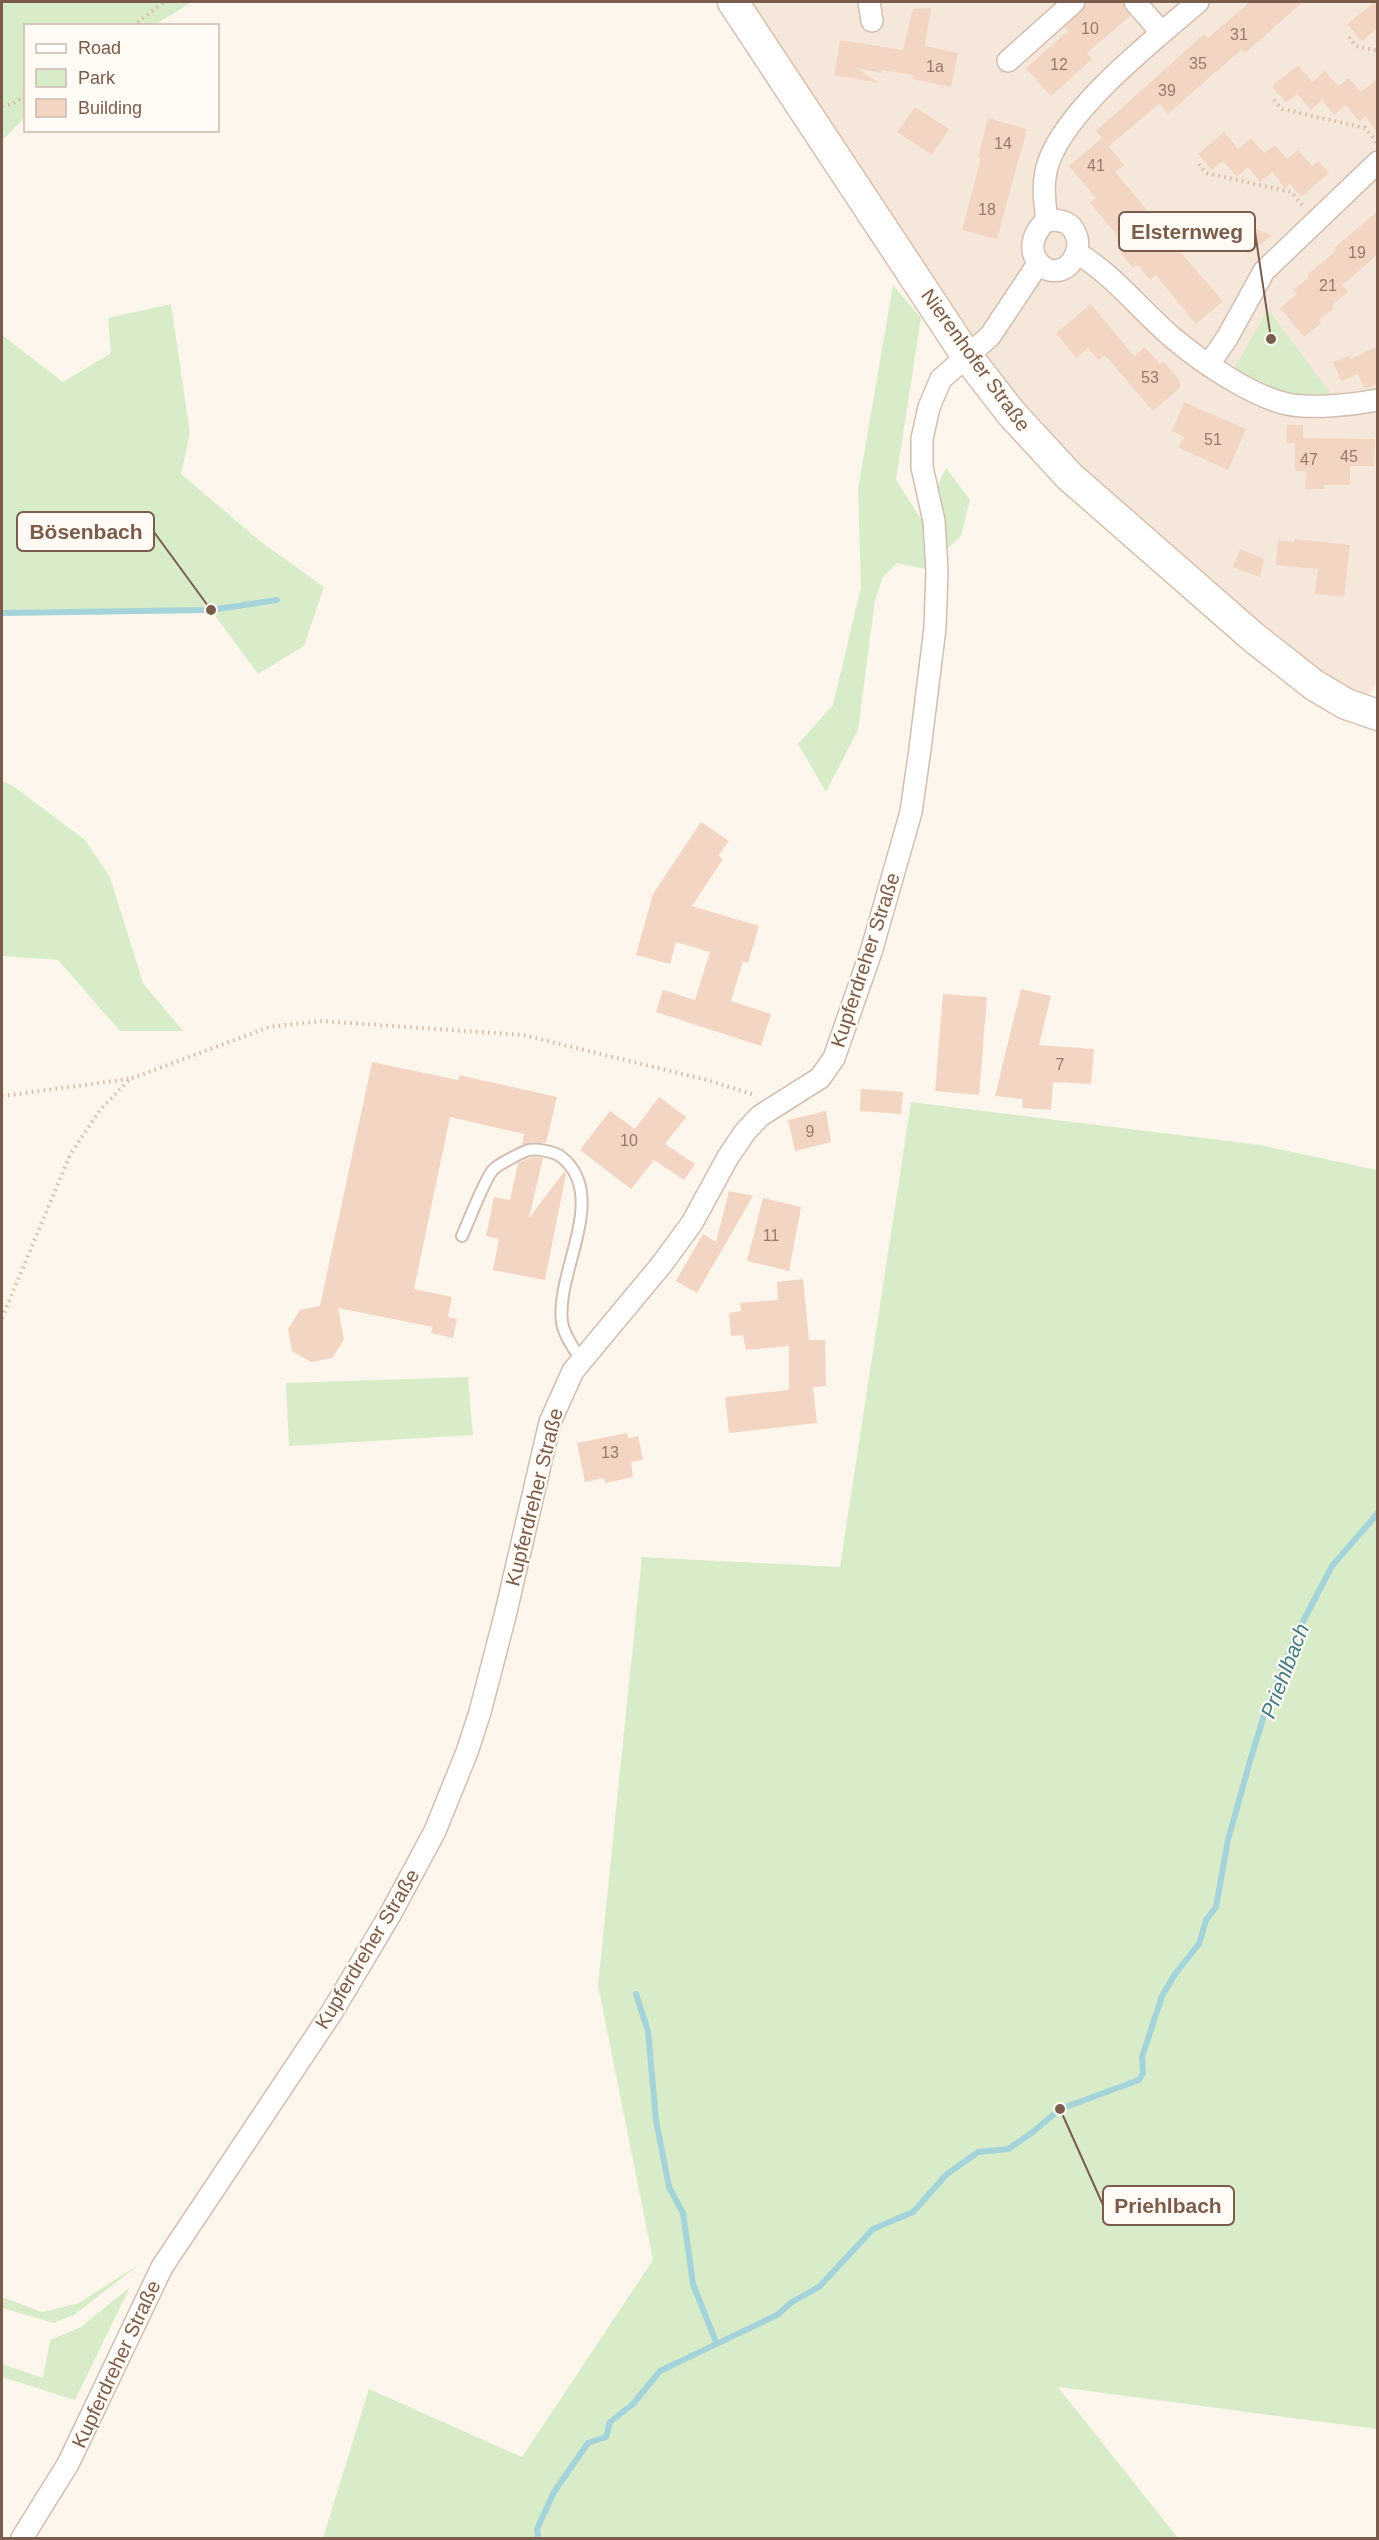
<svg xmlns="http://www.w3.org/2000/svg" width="1379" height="2540" font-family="Arial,sans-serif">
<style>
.residential{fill:#f5e8da}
.green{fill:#d8ecc9}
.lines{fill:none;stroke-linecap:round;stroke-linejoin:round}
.stream{stroke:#a5d3da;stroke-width:6}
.building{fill:#f3d5c3}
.lane-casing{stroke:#d1beb0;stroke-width:14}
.street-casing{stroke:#d1beb0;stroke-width:24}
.secondary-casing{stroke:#d6c0b0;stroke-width:33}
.path{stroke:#d9b8a5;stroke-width:4;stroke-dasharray:1.5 4.5;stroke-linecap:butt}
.lane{stroke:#fff;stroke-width:10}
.street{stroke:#fff;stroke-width:21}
.secondary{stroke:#fff;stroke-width:30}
.labels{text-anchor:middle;stroke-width:4.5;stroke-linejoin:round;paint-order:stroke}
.number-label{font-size:16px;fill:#987a6a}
.street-label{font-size:20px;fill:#7a5c4d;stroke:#fffaf3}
.water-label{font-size:21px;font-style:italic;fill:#437c86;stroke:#fffaf3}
.leader{fill:none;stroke:#7a5c4d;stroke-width:2}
.callout-dot{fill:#7a5c4d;stroke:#fffaf3;stroke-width:2}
.callout{fill:#fffaf3;stroke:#7a5c4d;stroke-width:2}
.callout-label{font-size:21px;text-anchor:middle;font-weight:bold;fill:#7a5c4d}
</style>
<rect width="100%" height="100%" fill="#fdf6ec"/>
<!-- residential -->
<path class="residential" d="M752,2H1377L1378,681L1366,699L1325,676L1203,578L1017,409L848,160Z"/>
<!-- green -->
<g class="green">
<path d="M2,2H192L155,25L26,26L25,117L2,141Z"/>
<path d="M893,285L921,318L896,480L921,519L946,468L970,500L961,536L925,569L897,563L883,577L875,600L858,730L826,792L798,744L833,705L861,587L858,489Z"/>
<path d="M171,304L190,433L181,474L260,541L324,587L304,646L258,674L211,610L2,613V335L63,382L111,353L108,318Z"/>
<path d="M1268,309L1331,394H1287L1234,369Z"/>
<path d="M2,781L13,786L85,840L110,877L143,983L183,1031H120L58,960L2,956Z"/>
<path d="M911,1102L1260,1145L1377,1170V2429L1058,2387L1178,2538H323L369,2389L522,2457L653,2260L598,1985L642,1557L840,1567Z"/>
<path d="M468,1377L473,1435L289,1446L286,1383Z"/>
<path d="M141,2263L74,2315L54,2323L2,2308V2297L42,2312L79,2303Z"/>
<path d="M130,2287L75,2400L2,2377V2364L43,2378L50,2340L81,2327Z"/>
</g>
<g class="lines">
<!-- stream -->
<g class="stream">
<path d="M2,613L211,610L277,600"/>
<path d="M636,1994L648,2031L656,2120L669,2187L683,2213L693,2284L716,2342"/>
<path d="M538,2538L537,2529L554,2492L588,2443L606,2437L610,2422L633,2404L660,2371L777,2315L792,2302L819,2287L873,2229L913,2212L947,2174L978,2152L1008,2149L1033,2132L1060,2109L1139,2080L1143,2073L1142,2057L1162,1996L1175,1974L1199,1944L1206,1920L1216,1907L1228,1840L1250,1761L1266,1709L1296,1635L1332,1566L1378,1513"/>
</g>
</g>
<!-- building -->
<g class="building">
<path d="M1090,2H1123L1130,16L1087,53L1092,59L1051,96L1026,68L1068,31L1065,27Z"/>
<path d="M1250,2H1303L1245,53L1242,49L1168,114L1159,104L1109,146L1096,131L1204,34L1208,38Z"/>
<path d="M1375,2H1377V28L1362,41L1347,24Z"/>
<path d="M931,8L925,46L958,53L951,87L912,79L913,75L882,70V73L856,68L879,83L834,75L840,40L903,50L913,9Z"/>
<path d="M1298,65L1312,82L1325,71L1338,86L1349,78L1361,92L1377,79V132L1365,116L1359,121L1346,105L1334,115L1322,100L1311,110L1297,94L1286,103L1272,86Z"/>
<path d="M915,107L949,129L932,155L897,132Z"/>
<path d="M988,118L1027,129L997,239L962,230L981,158L978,157Z"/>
<path d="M1224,132L1238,149L1251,138L1264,153L1275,145L1287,159L1298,150L1312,166L1319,161L1329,173L1301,197L1290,184L1285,188L1272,172L1260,182L1248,167L1237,177L1223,161L1212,170L1198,154Z"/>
<path d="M1102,138L1124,165L1115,172L1147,210L1138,217L1162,244L1169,239L1223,301L1196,324L1156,275L1150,280L1138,265L1133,268L1121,254L1128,248L1090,203L1096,198L1069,166Z"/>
<path d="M1377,212V255L1342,285L1348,292L1332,305L1334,308L1319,320L1321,323L1304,337L1280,308L1297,294L1293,290L1309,277L1307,275L1336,251L1334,248Z"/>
<path d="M1248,226L1272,235L1248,254L1234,237Z"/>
<path d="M1091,304L1134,356L1145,347L1160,364L1163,361L1180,381V388L1153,411L1105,355L1098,360L1088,348L1076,358L1056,333Z"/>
<path d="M1377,347V384L1364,389L1358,374L1341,381L1333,362L1349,356L1350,359Z"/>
<path d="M1184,402L1246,429L1228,470L1179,448L1184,437L1172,431Z"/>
<path d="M1287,425H1303V438L1375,439L1374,466H1350V485H1324V489H1305L1306,471H1295V443H1286Z"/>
<path d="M1295,539L1350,545L1344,597L1315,594L1318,569L1276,565L1278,540L1294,542Z"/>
<path d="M1240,549L1264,559L1260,577L1233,567Z"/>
<path d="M701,822L729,841L718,856L723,859L692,906L759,926L748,963L743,961L731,1001L771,1014L761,1046L656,1012L663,990L695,1000L710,952L676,942L670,964L636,955L653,894Z"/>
<path d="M1021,989L1051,996L1039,1045L1094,1049L1091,1084L1053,1082L1051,1110L1022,1108L1023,1099L995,1096Z"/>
<path d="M943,994L987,997L979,1095L935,1091Z"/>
<path d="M372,1062L458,1080L459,1075L557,1097L546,1143L532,1142L522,1145L524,1134L450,1117L414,1289L452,1297L448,1317L457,1319L453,1338L431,1333L433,1327L338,1308L344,1340L332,1358L311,1362L292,1351L288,1329L300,1310L320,1306Z"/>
<path d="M861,1089L903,1092L901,1114L860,1111Z"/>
<path d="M659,1097L686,1117L665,1144L695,1164L684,1180L654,1160L631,1189L580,1150L610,1111L635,1129Z"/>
<path d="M826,1111L831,1142L795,1151L788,1120Z"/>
<path d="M533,1157L543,1158L529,1218L564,1172L566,1174L545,1280L493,1270L499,1239L486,1236L494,1197L510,1200L518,1163Z"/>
<path d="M729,1191L753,1196L697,1293L676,1281L703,1234L716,1242Z"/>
<path d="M763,1198L801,1207L789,1271L747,1261Z"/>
<path d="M803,1279L809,1340H825L826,1386L813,1387L817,1423L729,1433L725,1397L789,1390V1346L746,1350L743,1335L731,1336L729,1313L741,1311L740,1303L778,1300L777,1282Z"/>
<path d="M627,1433L628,1438L638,1436L643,1460L631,1462L633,1477L605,1483L604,1478L585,1482L577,1443Z"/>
</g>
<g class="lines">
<!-- lane casing -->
<g class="lane-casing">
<path id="lane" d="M462,1236C467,1225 486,1176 493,1170C497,1165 522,1152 529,1150C536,1148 554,1152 560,1156C611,1194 555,1272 562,1322C564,1335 573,1348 581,1359"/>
</g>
<!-- street casing -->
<g class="street-casing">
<g id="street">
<path d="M869,2L872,21"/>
<path d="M1135,2L1162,33"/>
<path d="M1008,61L1074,2"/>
<path d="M1047,220C1044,200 1042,179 1049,161C1069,106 1154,40 1198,2"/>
<path d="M1047,220C1061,220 1071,221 1076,235C1079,242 1078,251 1074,258C1055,291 1010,253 1047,220Z"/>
<path d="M1077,253C1114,275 1140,310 1173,338C1200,361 1251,396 1287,404C1312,409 1352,405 1378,400"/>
<path d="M1209,364L1227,338L1264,271L1378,162"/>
<path d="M22,2538L68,2464L162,2267L332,2012L391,1913L435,1831L467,1752L480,1712L505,1616L550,1422L573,1371L662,1264L692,1223L728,1157L745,1132L760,1116L820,1078L834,1058L871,952L911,812L920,749L935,628L937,570L934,521L922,467V439L929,407L941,379L990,336L1038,264"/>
</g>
</g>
<!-- secondary casing -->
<g class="secondary-casing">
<path id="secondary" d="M733,2L966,355L1011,413L1069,476L1253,637L1314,685L1346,704L1378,715"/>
</g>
<!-- path -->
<g class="path">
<path d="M133,26L164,2"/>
<path d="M1349,37L1356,46L1378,51"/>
<path d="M1274,100L1282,109L1365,128L1377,142"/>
<path d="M2,106L12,104L26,96"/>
<path d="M1199,164L1206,173L1291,192L1303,206"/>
<path d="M2,1096L129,1079"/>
<path d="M2,1318L70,1155L100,1110L130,1079L269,1027L320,1021L523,1035L707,1080L755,1095"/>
</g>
<!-- lane -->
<use href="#lane" class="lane"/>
<!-- street -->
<use href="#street" class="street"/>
<!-- secondary -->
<use href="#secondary" class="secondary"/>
</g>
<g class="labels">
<!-- number labels -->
<g class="number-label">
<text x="1090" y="34">10</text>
<text x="1239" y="40">31</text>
<text x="1198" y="69">35</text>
<text x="1059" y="70">12</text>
<text x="935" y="72">1a</text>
<text x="1167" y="96">39</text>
<text x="1003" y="149">14</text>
<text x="1096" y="171">41</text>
<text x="987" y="215">18</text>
<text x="1357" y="258">19</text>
<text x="1328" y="291">21</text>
<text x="1150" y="383">53</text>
<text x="1213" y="445">51</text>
<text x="1349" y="462">45</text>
<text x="1309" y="465">47</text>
<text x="1060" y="1070">7</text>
<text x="810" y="1137">9</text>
<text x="629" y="1146">10</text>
<text x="771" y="1241">11</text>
<text x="610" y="1458">13</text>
</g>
<!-- street labels -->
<g class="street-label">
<text transform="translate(976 360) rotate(54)" y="7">Nierenhofer Straße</text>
<text transform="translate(865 960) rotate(-72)" y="7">Kupferdreher Straße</text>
<text transform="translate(534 1497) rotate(-76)" y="7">Kupferdreher Straße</text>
<text transform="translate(367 1949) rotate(-59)" y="7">Kupferdreher Straße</text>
<text transform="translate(116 2364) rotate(-65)" y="7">Kupferdreher Straße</text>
</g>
<!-- water labels -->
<g class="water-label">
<text transform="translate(1285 1671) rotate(-69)" y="7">Priehlbach</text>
</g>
</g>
<!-- callouts -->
<path class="leader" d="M1271 339L1255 232M211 610L154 532M1060 2109L1103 2205"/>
<g class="callout-dot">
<circle cx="1271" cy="339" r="6"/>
<circle cx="211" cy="610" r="6"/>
<circle cx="1060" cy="2109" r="6"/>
</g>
<g class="callout">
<rect x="1119" y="212" width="136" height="39" rx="6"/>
<rect x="17" y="512" width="137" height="39" rx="6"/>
<rect x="1103" y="2186" width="131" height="39" rx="6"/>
</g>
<g class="callout-label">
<text x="1187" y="239">Elsternweg</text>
<text x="86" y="539">Bösenbach</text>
<text x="1168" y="2213">Priehlbach</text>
</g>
<!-- border -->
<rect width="1379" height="2540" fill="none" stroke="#7a5c4d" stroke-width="6"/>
<!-- legend -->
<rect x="24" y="24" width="195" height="108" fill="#fffaf3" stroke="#cabbb1" stroke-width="1.5"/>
<rect x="36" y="44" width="30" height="9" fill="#ffffff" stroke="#cabbb1" stroke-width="1.5"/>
<text x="78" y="54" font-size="18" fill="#7a5c4d">Road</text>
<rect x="36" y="69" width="30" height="18" fill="#d8ecc9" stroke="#cabbb1" stroke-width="1.5"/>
<text x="78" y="84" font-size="18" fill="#7a5c4d">Park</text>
<rect x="36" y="99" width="30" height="18" fill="#f3d5c3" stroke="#cabbb1" stroke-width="1.5"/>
<text x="78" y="114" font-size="18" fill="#7a5c4d">Building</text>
</svg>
